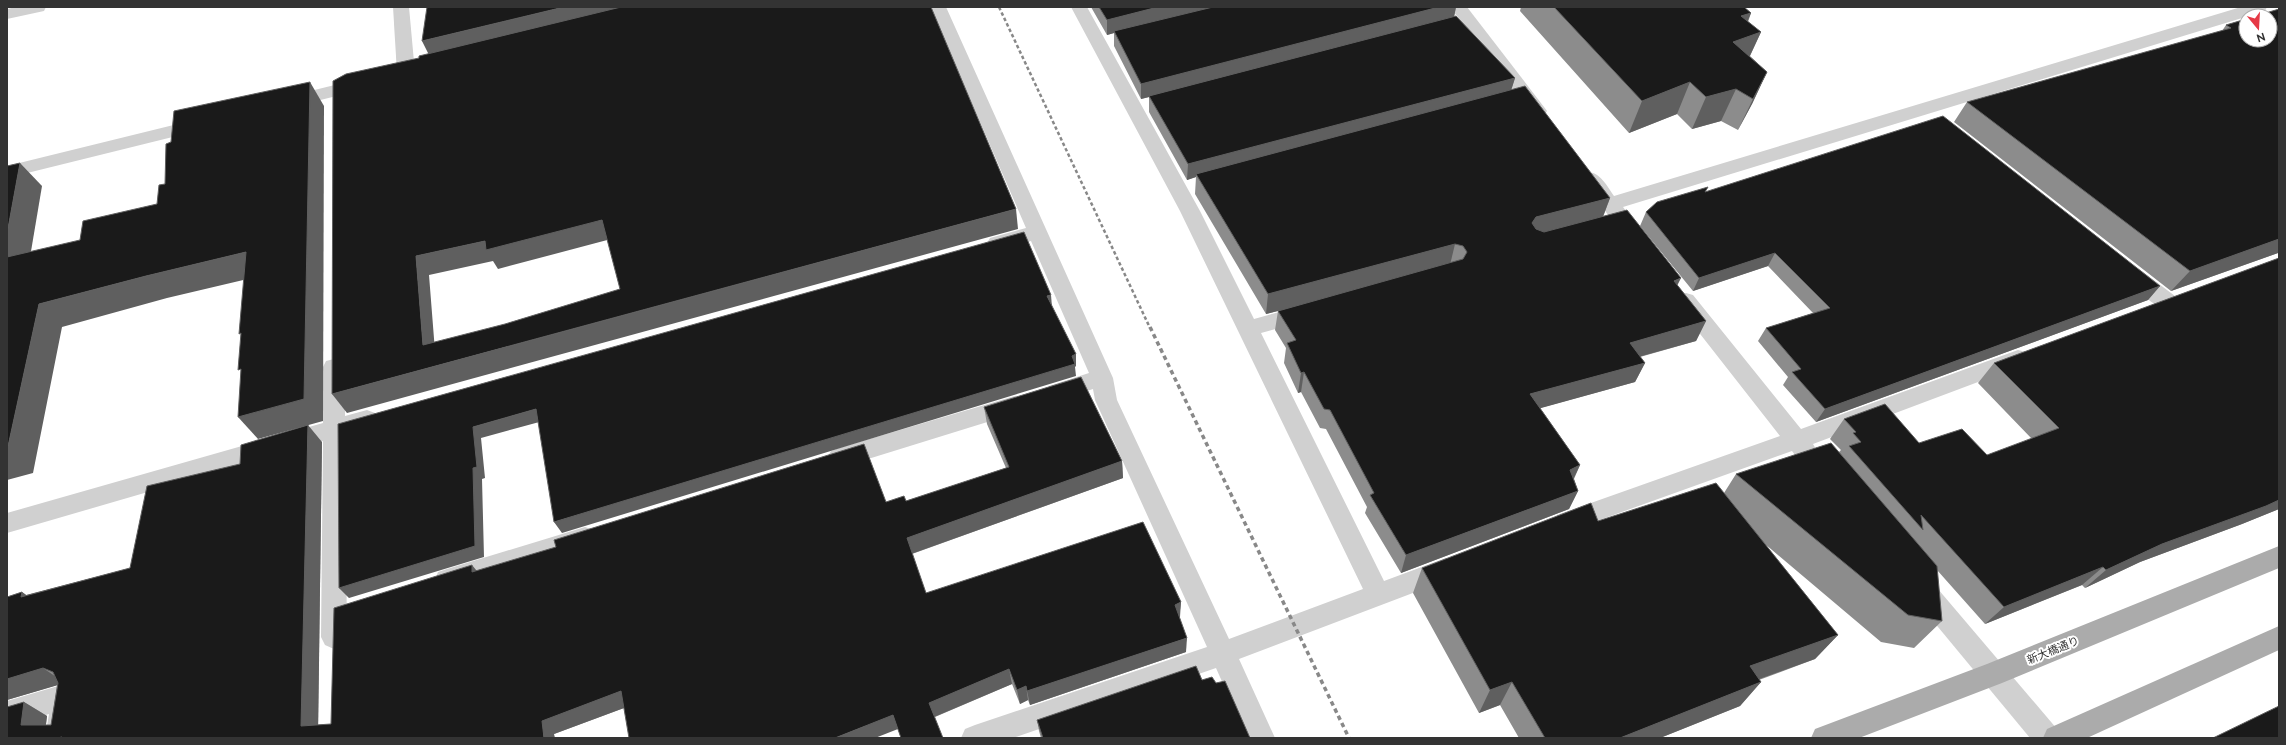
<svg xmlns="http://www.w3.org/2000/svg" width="2286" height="745" font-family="Raleway,'Noto Sans JP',sans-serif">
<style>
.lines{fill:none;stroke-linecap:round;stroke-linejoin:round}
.minor{fill:#d0d0d0;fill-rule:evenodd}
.major{fill:#ababab;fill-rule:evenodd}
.rail-far1{stroke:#888;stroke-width:2.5;stroke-dasharray:3.5 2.5;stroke-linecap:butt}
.rail{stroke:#888;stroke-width:3.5;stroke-dasharray:4.5 3.5;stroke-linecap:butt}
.wall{fill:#8c8c8c}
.shaded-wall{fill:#5f5f5f}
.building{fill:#1a1a1a;stroke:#5f5f5f;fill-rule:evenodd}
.labels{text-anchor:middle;stroke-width:4;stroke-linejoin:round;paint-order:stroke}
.street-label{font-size:11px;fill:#333;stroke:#fff}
</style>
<rect width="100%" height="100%" fill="#fff"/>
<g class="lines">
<!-- minor -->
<g class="minor">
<path d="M16,7H46L44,11L7,19V9Z"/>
<path d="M393,7H409L415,73L412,77L406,79L400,77L397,73Z"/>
<path d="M930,7H946L1113,378L1117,400L1229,639L1363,589L1180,211L1071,7H1087L1200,211L1254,319L1305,305L1312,307L1316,313L1312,319L1261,333L1384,581L1446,558L1455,561L1458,569L1455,577L1239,659L1275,738H1247L1216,668L1013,738H961L965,729L975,725L1207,647L1095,400L1093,389L1057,401L1049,398L1046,392L1049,386L1089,373L1031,241L997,250L990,248L987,243L990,238L1026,228Z"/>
<path d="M1450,7H1467L1544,107L1547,111L1544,115L1538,117L1532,115Z"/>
<path d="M2241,7H2267L2265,11L1623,207L1645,236L1642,241L1635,243L1628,241L1580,178L1583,173C1599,169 1606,185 1614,196Z"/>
<path d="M363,78L369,80L372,84L369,88L288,108L282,106L279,102L282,98Z"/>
<path d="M202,118L209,120L211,124L209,128L7,178V166Z"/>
<path d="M2132,267L2139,269L2175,296L2178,302L2175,308C2157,313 2138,290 2125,279L2122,274L2125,269Z"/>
<path d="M1686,293L1693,295L1801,429L2018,350L2026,352L2029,358L2026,364L1813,444L1817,451L1813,458C1803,461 1798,460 1792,451L1566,532L1557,529L1554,522L1557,515L1780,436L1679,307L1676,301L1679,295Z"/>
<path d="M334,359L342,361L345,367V416L367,410L375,413L378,419L375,425L345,434L347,637L343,645L334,649L325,645L321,637L323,441L7,533V513L323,423V367L326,361Z"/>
<path d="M1015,396L1023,399L1026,405L1023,411L839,468L831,465L827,458L831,451L839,448Z"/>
<path d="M585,527L594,530L597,537L594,544L447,591L438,588L435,580L438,572L447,569Z"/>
<path d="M1923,579L1932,582L2057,729L2061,738H2030L1914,598L1910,590L1914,582Z"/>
<path d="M65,684L74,688L78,697L73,738H45L49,714L7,727V701Z"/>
</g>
<!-- major -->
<g class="major">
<path d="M2279,546V568L2002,683L1859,738H1811L1815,729L1987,664Z"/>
<path d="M2279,626V650L2087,738H2043L2047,729Z"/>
</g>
<!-- rail-far1 -->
<path class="rail-far1" d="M999,7L1150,328"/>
<!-- rail -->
<path class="rail" d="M1150,327L1349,738"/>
</g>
<!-- wall -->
<g class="wall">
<path d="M1091,7H1456L1454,17L1515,78L1511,90L1610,198L1603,217L1678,286L1706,321L1696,341L1640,357L1645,363L1635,382L1540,408L1580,465L1574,479L1578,491L1569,509L1401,573L1365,513L1367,507L1326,429L1320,428L1301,392L1298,393L1284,363L1286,348L1275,330L1278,311L1266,314L1195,194L1196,177L1187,180L1149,112V97L1141,99L1114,46V33L1107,35Z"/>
<path d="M1521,7H1744L1751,13L1748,22L1761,32L1750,56L1767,72L1752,104L1738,130L1721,121L1692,129L1677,114L1629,133L1520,11Z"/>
<path d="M2279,9V253H2278L2171,291L1954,122L1967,102L2222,31L2226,25Z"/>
<path d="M1705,192L2160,286L2148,300L1816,422L1783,385L1788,377L1758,341L1766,328L1813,313L1768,266L1693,291L1640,226L1646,212Z"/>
<path d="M2279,258V509L2242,524L2140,562L2085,588L2082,585L1985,624L1937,570L1942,621L1914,648L1881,642L1765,544L1838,635L1815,659L1759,680L1761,682L1740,706L1660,738H1519L1500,705L1479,713L1413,593L1422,568L1598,521L1724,493L1736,474L1839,452L1841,450L1830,439L1844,419L1919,443L1987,455L2032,439L1978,383L1994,363Z"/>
<path d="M984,407L1122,461L1123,478L912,554L926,593L1181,602L1179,617L1186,652L1030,705L1028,700L1020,704L1012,684L935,717L898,729L624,708L554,734L7,738L24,702L47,716L46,725H51L57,685L7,700L10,596L22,592L26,595L130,568L240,464L322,442L318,725L331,724L477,571L886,502L906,501L1006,468L987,424Z"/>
<path d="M1202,680L1250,738H1041L1039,731L1037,720Z"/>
</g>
<!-- shaded-wall -->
<g class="shaded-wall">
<path d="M564,7H653L432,61L422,41Z"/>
<path d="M1158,7H1218L1114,31V33L1107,35V20Z"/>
<path d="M1439,7H1456L1454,17L1149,96V97L1141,99V84Z"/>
<path d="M1751,13L1740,39L1761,32L1746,64L1719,73L1741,16Z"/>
<path d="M1767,72L1752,104L1738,130L1753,99Z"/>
<path d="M1515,78L1510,94L1196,174V177L1187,180L1188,164Z"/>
<path d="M310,82L324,106L323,421L258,439L238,417Z"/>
<path d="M1690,82L1677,114L1629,133L1642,101Z"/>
<path d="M1736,89L1721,121L1692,129L1706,97Z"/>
<path d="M20,163L42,186L26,281L7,263V234Z"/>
<path d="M1610,198L1602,219L1530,238L1532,223L1536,217Z"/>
<path d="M1016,209L1018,229L347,413L332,394Z"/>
<path d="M602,220L611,239L498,269L493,261L429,275L436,364L423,345L416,256L485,241Z"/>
<path d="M2279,239L2278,253L2171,291L2190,271Z"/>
<path d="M1455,244L1450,265L1266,314L1268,294Z"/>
<path d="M246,252L264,275L167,298L62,327L33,473L7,480V451L39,304L146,276Z"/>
<path d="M1775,253L1768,266L1693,291L1699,278Z"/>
<path d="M1681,278L1671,298L1674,281Z"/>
<path d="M2160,286L2148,300L1816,422L1825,409Z"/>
<path d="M1051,295L1052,307L1047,296Z"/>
<path d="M1706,321L1696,341L1620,362L1630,343Z"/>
<path d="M1076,354V366L1075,367L1076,376L562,533L554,522Z"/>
<path d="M1645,363L1635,382L1523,413L1530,394Z"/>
<path d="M1304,372L1301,392L1298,393L1301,373Z"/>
<path d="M536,409L543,421L481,438L485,478L482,479L484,557L349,598L339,588L473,468V427Z"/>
<path d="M308,425L322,442L318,738L301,726Z"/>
<path d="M1122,461L1123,478L911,554L907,538Z"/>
<path d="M1580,465L1571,484L1570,470Z"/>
<path d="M1578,491L1569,509L1401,573L1406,555Z"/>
<path d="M2279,500V509L2242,524L2140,562L2085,588L2106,570L2162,544Z"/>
<path d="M472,565L485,581L472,572Z"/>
<path d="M2103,567L2082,585L1985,624L2004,607Z"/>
<path d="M22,592L44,608L21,597Z"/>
<path d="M1181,602L1180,617L1174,620L1175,605Z"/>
<path d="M1838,635L1815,659L1729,690L1750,666Z"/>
<path d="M1187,638L1186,652L1030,705L1027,691Z"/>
<path d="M43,668L65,683L7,700V679Z"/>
<path d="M1009,669L1012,684L934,717L929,703Z"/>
<path d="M1512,682L1500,705L1479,713L1490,690Z"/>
<path d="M1761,682L1740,706L1660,738H1620Z"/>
<path d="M1026,686L1028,700L1020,704L1017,690Z"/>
<path d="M621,691L632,705L554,734L555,738H544L542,721Z"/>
<path d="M24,702L47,716L44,738L21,725Z"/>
<path d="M893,715L898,729L875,738H835Z"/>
</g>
<!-- building -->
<g class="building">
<path d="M427,7H564L422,41Z"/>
<path d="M621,7H931L1016,209L332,394L333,81L346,74L419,58V56ZM602,220L620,289L505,324L423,345L416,256L485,241L486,250Z"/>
<path d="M1099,7H1158L1107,20Z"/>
<path d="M1213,7H1439L1141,84L1114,31Z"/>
<path d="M1554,7H1744L1751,13L1741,16L1761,32L1733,42L1767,72L1753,99L1736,89L1706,97L1690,82L1642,101Z"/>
<path d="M2279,9V239L2190,271L1967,102L2231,28L2226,25L2246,19V40H2270V16H2256Z"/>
<path d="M1456,16L1515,78L1188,164L1149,96Z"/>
<path d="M310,82L304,399L238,417L241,369L238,370L241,333L239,334L246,252L146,276L39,304L7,451V257L80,240L83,221L157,204L159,185L165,184L166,144L171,142L174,111Z"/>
<path d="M1525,86L1610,198L1536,217L1532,223L1536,229L1544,232L1627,210L1681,278L1674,281L1706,321L1630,343L1645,363L1530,394L1580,465L1570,470L1578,491L1406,555L1370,495L1374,493L1330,410L1324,409L1304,372L1301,373L1287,343L1296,340L1278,311L1463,259L1467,252L1463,246L1455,244L1268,294L1196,174Z"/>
<path d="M1943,116L2160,286L1825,409L1792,372L1801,369L1766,328L1830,308L1775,253L1699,278L1646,212L1657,202L1708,187L1705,192Z"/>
<path d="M20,163L7,234V166Z"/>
<path d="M1024,232L1051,295L1047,296L1076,354L1072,356L1075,364L554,522L536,409L473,427L477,467L473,468L475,546L339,588L338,424Z"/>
<path d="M2279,258V500L2266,506L2162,544L2106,570L2103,567L2004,607L1921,515L1923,530L1849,446L1861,442L1853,433L1856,432L1844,419L1885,404L1919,443L1962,429L1987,455L2059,428L1994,363Z"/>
<path d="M1081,377L1122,461L907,538L926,593L1143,522L1181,602L1175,605L1187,638L1027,691L1026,686L1017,690L1009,669L929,703L943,738H901L893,715L835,738H629L621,691L542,721L544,738H62V737L57,738H7V707L24,702L21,725H51L58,683L53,672L43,668L7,679V597L22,592L21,597L130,568L147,486L240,464L241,445L308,425L301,726L331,724L334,608L472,565V572L556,547L554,540L864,444L886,502L904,496L906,501L1009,467L984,407Z"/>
<path d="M1831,443L1937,566L1942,621L1908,615L1736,474Z"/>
<path d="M1716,483L1838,635L1750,666L1761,682L1620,738H1545L1512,682L1490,690L1422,568L1591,503L1598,521Z"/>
<path d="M1196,666L1202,680L1212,677L1216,683L1225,681L1250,738H1043L1037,720Z"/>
<path d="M2279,706V738H2213Z"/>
</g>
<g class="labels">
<!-- street labels -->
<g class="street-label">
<text transform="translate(2053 650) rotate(-22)" y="4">新大橋通り</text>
</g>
</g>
<!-- border -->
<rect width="2286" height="745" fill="none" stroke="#333333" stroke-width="16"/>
<!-- north arrow -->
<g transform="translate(2258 28) rotate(162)"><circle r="19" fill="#ffffff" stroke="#adadad"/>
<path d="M0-3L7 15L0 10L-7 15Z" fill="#e63946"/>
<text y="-6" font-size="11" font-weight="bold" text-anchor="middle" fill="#333333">N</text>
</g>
</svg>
